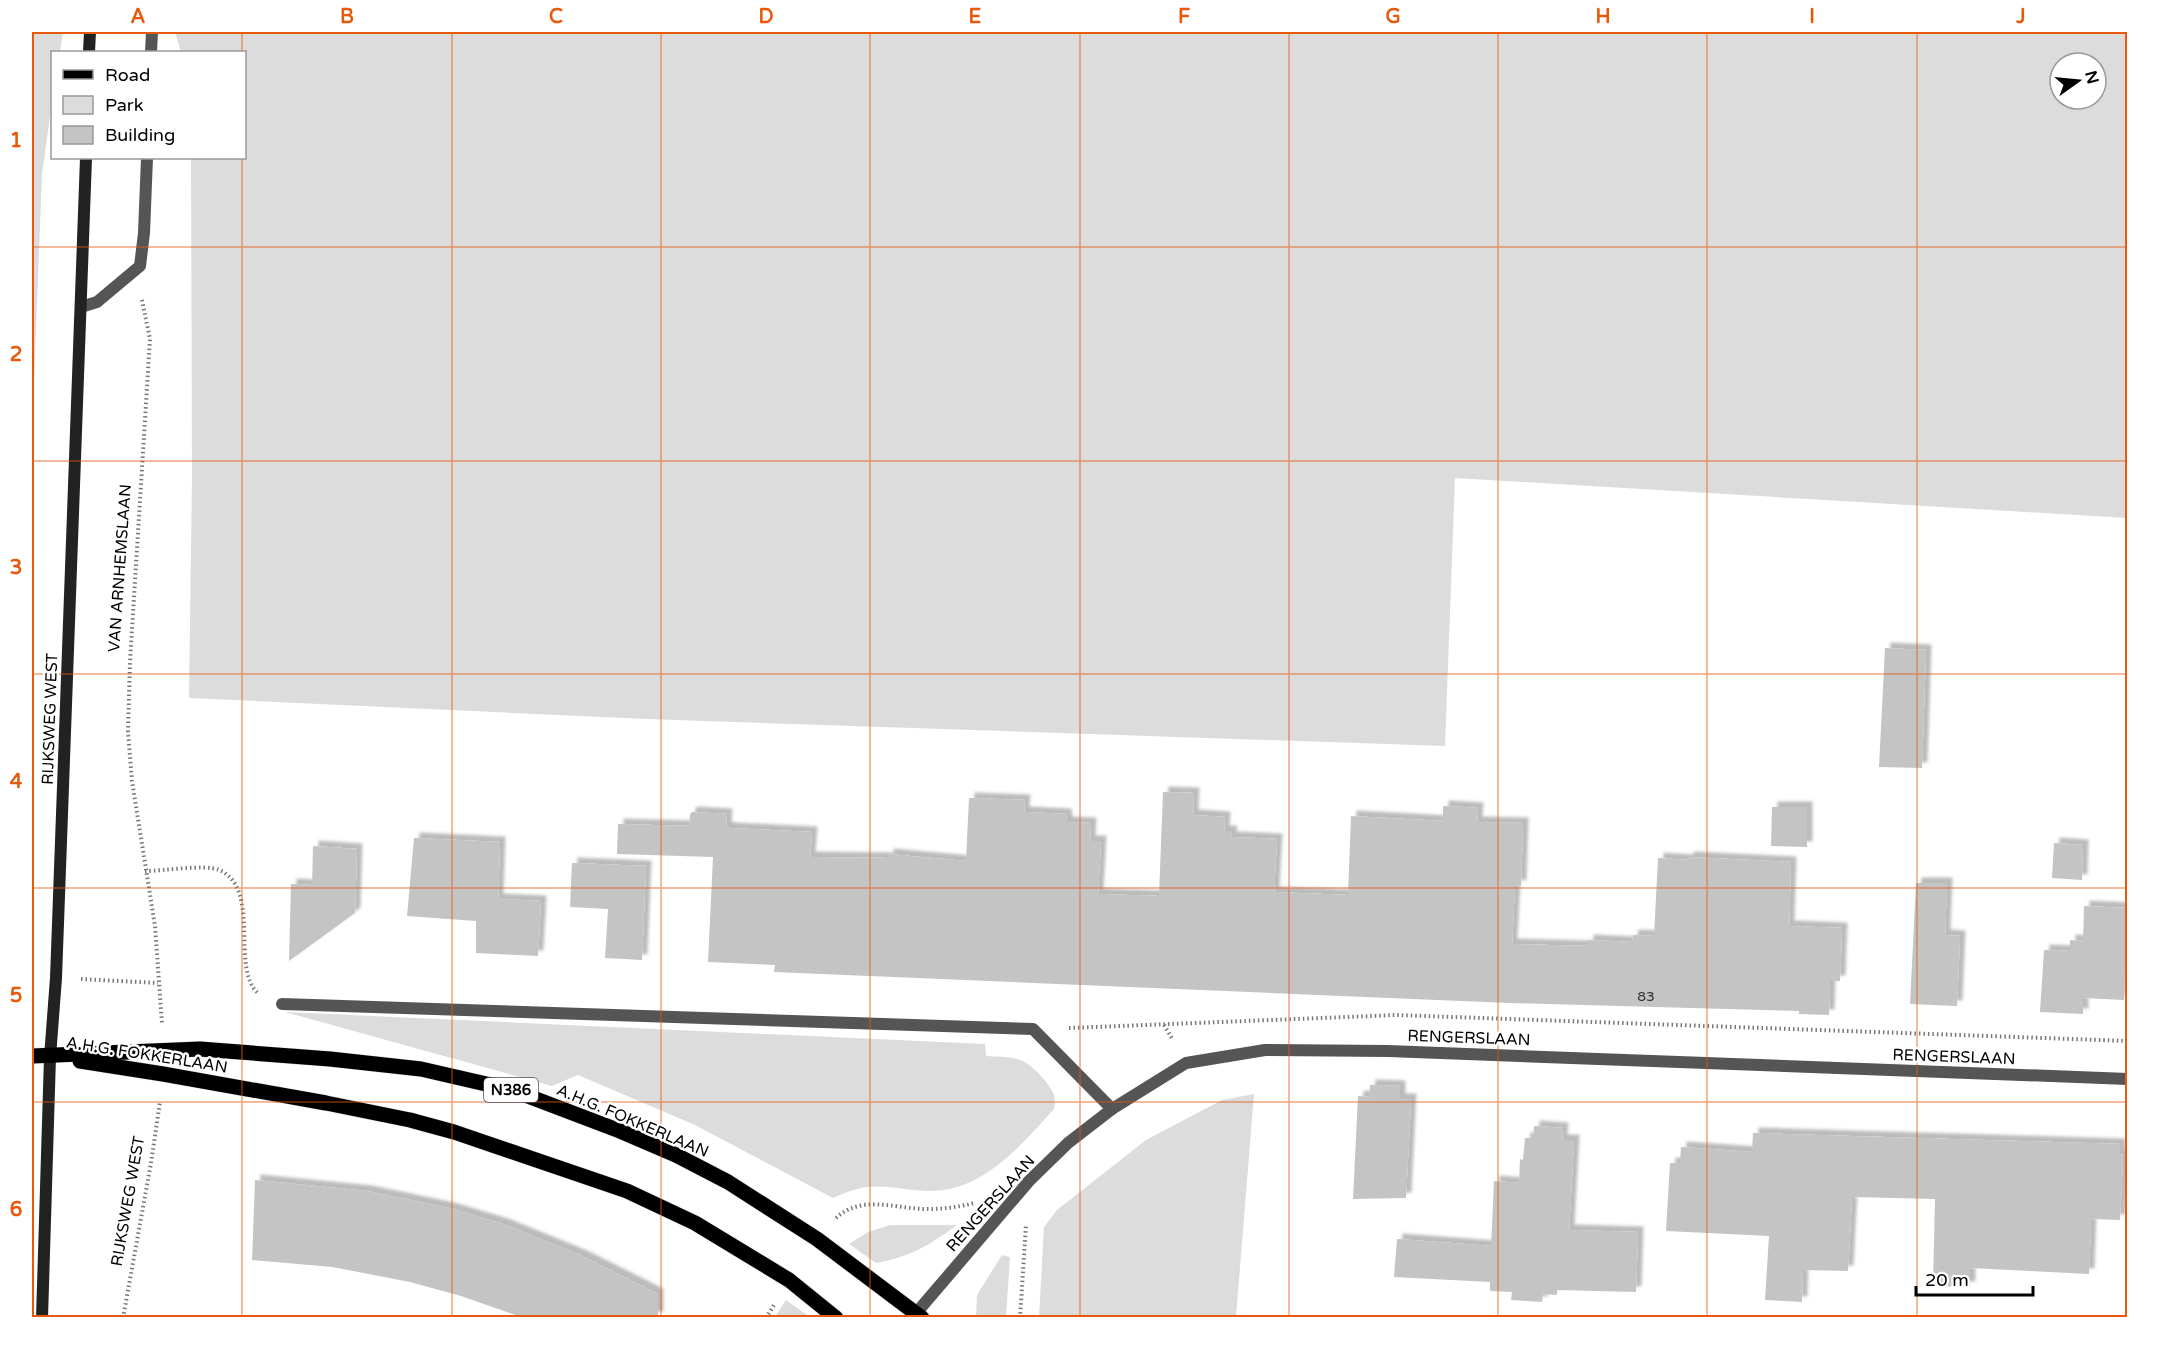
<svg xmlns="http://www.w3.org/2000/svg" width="2159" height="1349" font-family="'Varela Round',sans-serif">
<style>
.green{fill:#dcdcdc;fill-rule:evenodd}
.building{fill:#c4c4c4;filter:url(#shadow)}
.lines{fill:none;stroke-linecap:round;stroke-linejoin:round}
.primary-casing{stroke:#dbdbdb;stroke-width:16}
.path{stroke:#777;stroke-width:4;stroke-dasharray:1.5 3;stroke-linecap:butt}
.minor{stroke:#555;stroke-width:12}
.secondary{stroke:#222;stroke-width:12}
.primary{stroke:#000;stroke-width:15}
.grid{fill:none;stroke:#e8590c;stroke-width:1.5;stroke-opacity:0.55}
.labels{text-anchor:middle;stroke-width:5;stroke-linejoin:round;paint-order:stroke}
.number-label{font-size:14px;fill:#313131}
.shield{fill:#fff;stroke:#4c4c4c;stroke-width:1.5}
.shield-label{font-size:15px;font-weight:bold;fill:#000}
.street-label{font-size:16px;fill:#000;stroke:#fff}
.neatline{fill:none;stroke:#e8590c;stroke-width:2}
.grid-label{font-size:20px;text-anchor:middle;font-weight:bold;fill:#e8590c}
</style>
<defs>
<filter id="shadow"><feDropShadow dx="5.5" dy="-5.5" stdDeviation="1.5" flood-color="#0004"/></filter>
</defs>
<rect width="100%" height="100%" fill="#fff"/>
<!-- green -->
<g class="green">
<path d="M32,32H63L60,52H52V102L42,174L32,434Z"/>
<path d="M175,32H2127V518L1455,478L1445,746L646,719L189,698L192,477L191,158H244V52H181ZM2060,63H2096V99H2060Z"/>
<path d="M285,1012L985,1044L986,1056C997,1057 1009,1056 1020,1060C1031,1063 1050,1084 1054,1095C1055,1100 1055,1104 1054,1109C1020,1146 982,1193 927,1191C886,1189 874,1179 833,1198L695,1125L578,1075L552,1086Z"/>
<path d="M1254,1094L1236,1317H1039L1044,1227L1057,1210L1146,1140L1222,1100Z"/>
<path d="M890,1225H957C928,1246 912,1256 876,1263L849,1244L868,1232Z"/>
<path d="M1002,1255L1010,1257L1006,1317H976L977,1295Z"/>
<path d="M786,1300L810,1317H775Z"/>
</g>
<!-- building -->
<g class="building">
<path d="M1885,648L1926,650L1922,768L1879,767Z"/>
<path d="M1163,792L1194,793L1193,815L1225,817L1224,831H1232L1231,837L1277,839L1274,892L1348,895L1351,816L1443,821V806L1478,808L1477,822L1523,823L1521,886L1515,885L1512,944L1588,946V940L1632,942L1633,935L1654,936L1658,858L1688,860V857L1791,862L1789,926L1842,928L1840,981H1830L1829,1015L1799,1014V1011L1509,1003L774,972L775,965L708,962L713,857L617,854L618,824L689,826L690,814L692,812L727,814L726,827L730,828L812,832L810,857L888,858V854L966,861L969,798L1025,800L1024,812L1066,814L1067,822L1091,823L1090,841H1101L1098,894L1159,896Z"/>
<path d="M1772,807H1807V847L1771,846Z"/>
<path d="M414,838L500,842L498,899L541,901L538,956L476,953V921L407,916Z"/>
<path d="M2054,843L2083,845L2082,880L2052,878Z"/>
<path d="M313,846L357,849L355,913L289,961L291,884L312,885Z"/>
<path d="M572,863L646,866L642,960L605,958L608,909L570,907Z"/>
<path d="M1916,883H1947L1945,935L1960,936L1957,1006L1910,1004Z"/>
<path d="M2084,906L2127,908L2124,1000L2083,998V1014L2040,1012L2044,950L2070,951V940L2083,941Z"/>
<path d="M1370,1085L1400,1086V1099H1411L1406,1198L1353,1199L1358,1096L1369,1097Z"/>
<path d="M1534,1126L1563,1128L1562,1140H1574L1569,1230L1638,1232L1636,1292L1557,1290V1295L1543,1294L1542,1302L1511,1300L1512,1292L1490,1291V1282L1394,1277L1397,1239L1491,1246L1494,1181L1519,1183L1520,1159L1523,1160L1525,1138H1533Z"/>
<path d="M1753,1133L2120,1144V1154L2123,1155L2120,1220L2091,1219L2089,1274L1970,1268V1287L1933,1286L1935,1199L1852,1197L1848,1271L1803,1270L1802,1302L1765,1300L1769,1236L1666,1231L1670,1163H1680L1681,1147L1752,1152Z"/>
<path d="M255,1180L367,1191L449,1208L503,1224L582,1256L658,1294V1317H521L461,1296L410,1282L332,1267L252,1260Z"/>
</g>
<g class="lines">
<!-- primary casing -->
<g class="primary-casing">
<g id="primary">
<path d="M32,1056L200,1049L330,1059L421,1069L512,1090L620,1131L676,1155L728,1182L817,1239L922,1318"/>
<path d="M80,1061L163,1074L326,1103L410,1120L454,1132L627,1191L695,1223L789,1280L836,1318"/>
</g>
</g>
<!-- path -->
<g class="path">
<path d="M142,300L150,339L130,662L128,732L132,781L155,926L162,1023"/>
<path d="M145,871C163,871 205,864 219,870C262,888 230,969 258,993"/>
<path d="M81,979L158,983"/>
<path d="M1164,1025L1173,1040"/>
<path d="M1069,1028L1397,1015L2128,1041"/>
<path d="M836,1218C862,1194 896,1209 927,1209C943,1209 959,1207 974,1203"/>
<path d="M123,1318L151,1163L160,1102"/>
<path d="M766,1318L774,1305"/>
<path d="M1020,1318L1026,1225"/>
</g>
<!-- minor -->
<g class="minor">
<path d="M151,52L152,32"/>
<path d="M81,307L97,302L140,266L144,233L147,158"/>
<path d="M282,1004L1033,1029L1112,1109"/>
<path d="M912,1318L1029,1181L1068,1143L1112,1109L1186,1063L1265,1050L1388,1051L2128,1079"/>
</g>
<!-- secondary -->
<g class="secondary">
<path d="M89,52L90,32"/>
<path d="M42,1318L50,1057L56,978L86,158"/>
</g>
<!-- primary -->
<use href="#primary" class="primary"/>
</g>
<!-- grid -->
<path class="grid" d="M242,32V52M452,32V1318M661,32V1318M870,32V1318M1080,32V1318M1289,32V1318M1498,32V1318M1707,32V1318M1917,32V1318M242,158V1318M32,247H2128M32,461H2128M32,674H2128M32,888H2128M32,1102H2128"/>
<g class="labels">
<!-- number labels -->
<g class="number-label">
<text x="1646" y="1001">83</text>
</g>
<!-- shield labels -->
<rect class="shield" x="484" y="1078" width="54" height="24" rx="4.5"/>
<g class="shield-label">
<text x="511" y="1095">N386</text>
</g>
<!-- street labels -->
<g class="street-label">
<text transform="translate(119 568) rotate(-86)" y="6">VAN ARNHEMSLAAN</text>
<text transform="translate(49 719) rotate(-88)" y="6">RIJKSWEG WEST</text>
<text transform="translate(1469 1037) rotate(2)" y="6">RENGERSLAAN</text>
<text transform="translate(147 1054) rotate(9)" y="6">A.H.G. FOKKERLAAN</text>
<text transform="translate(1954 1056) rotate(2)" y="6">RENGERSLAAN</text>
<text transform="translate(633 1120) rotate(23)" y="6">A.H.G. FOKKERLAAN</text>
<text transform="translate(127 1201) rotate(-80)" y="6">RIJKSWEG WEST</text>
<text transform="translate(990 1203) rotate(-48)" y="6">RENGERSLAAN</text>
</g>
</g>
<!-- border -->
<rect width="2159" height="1349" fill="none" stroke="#ffffff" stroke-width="66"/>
<!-- legend -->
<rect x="51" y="51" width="195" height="108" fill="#ffffff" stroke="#999999" stroke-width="1.5"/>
<rect x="63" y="70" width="30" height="9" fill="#000000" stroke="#999999" stroke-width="1.5"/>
<text x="105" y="81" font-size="18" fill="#000000">Road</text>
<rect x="63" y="96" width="30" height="18" fill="#dcdcdc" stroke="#999999" stroke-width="1.5"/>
<text x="105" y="111" font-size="18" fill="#000000">Park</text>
<rect x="63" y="126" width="30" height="18" fill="#c4c4c4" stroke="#999999" stroke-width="1.5"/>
<text x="105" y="141" font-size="18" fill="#000000">Building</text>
<!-- north arrow -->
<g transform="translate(2078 81) rotate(75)"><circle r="28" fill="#ffffff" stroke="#999999" stroke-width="1.5"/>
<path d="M0-4.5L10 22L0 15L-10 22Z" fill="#000000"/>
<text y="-9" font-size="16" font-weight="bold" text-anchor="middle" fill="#000000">N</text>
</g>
<!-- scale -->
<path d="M1916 1286v9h117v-9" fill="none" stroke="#000000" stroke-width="3"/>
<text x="1925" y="1286" font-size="18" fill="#000000" stroke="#ffffff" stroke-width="4.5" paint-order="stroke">20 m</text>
<rect x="33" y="33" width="2093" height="1283" class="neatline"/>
<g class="grid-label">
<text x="138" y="23">A</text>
<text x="347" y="23">B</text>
<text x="556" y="23">C</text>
<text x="766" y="23">D</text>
<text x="975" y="23">E</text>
<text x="1184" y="23">F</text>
<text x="1393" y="23">G</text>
<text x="1603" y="23">H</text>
<text x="1812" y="23">I</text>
<text x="2021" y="23">J</text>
<text x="16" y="147">1</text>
<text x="16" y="361">2</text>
<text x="16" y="574">3</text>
<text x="16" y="788">4</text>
<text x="16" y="1002">5</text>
<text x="16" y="1216">6</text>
</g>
</svg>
